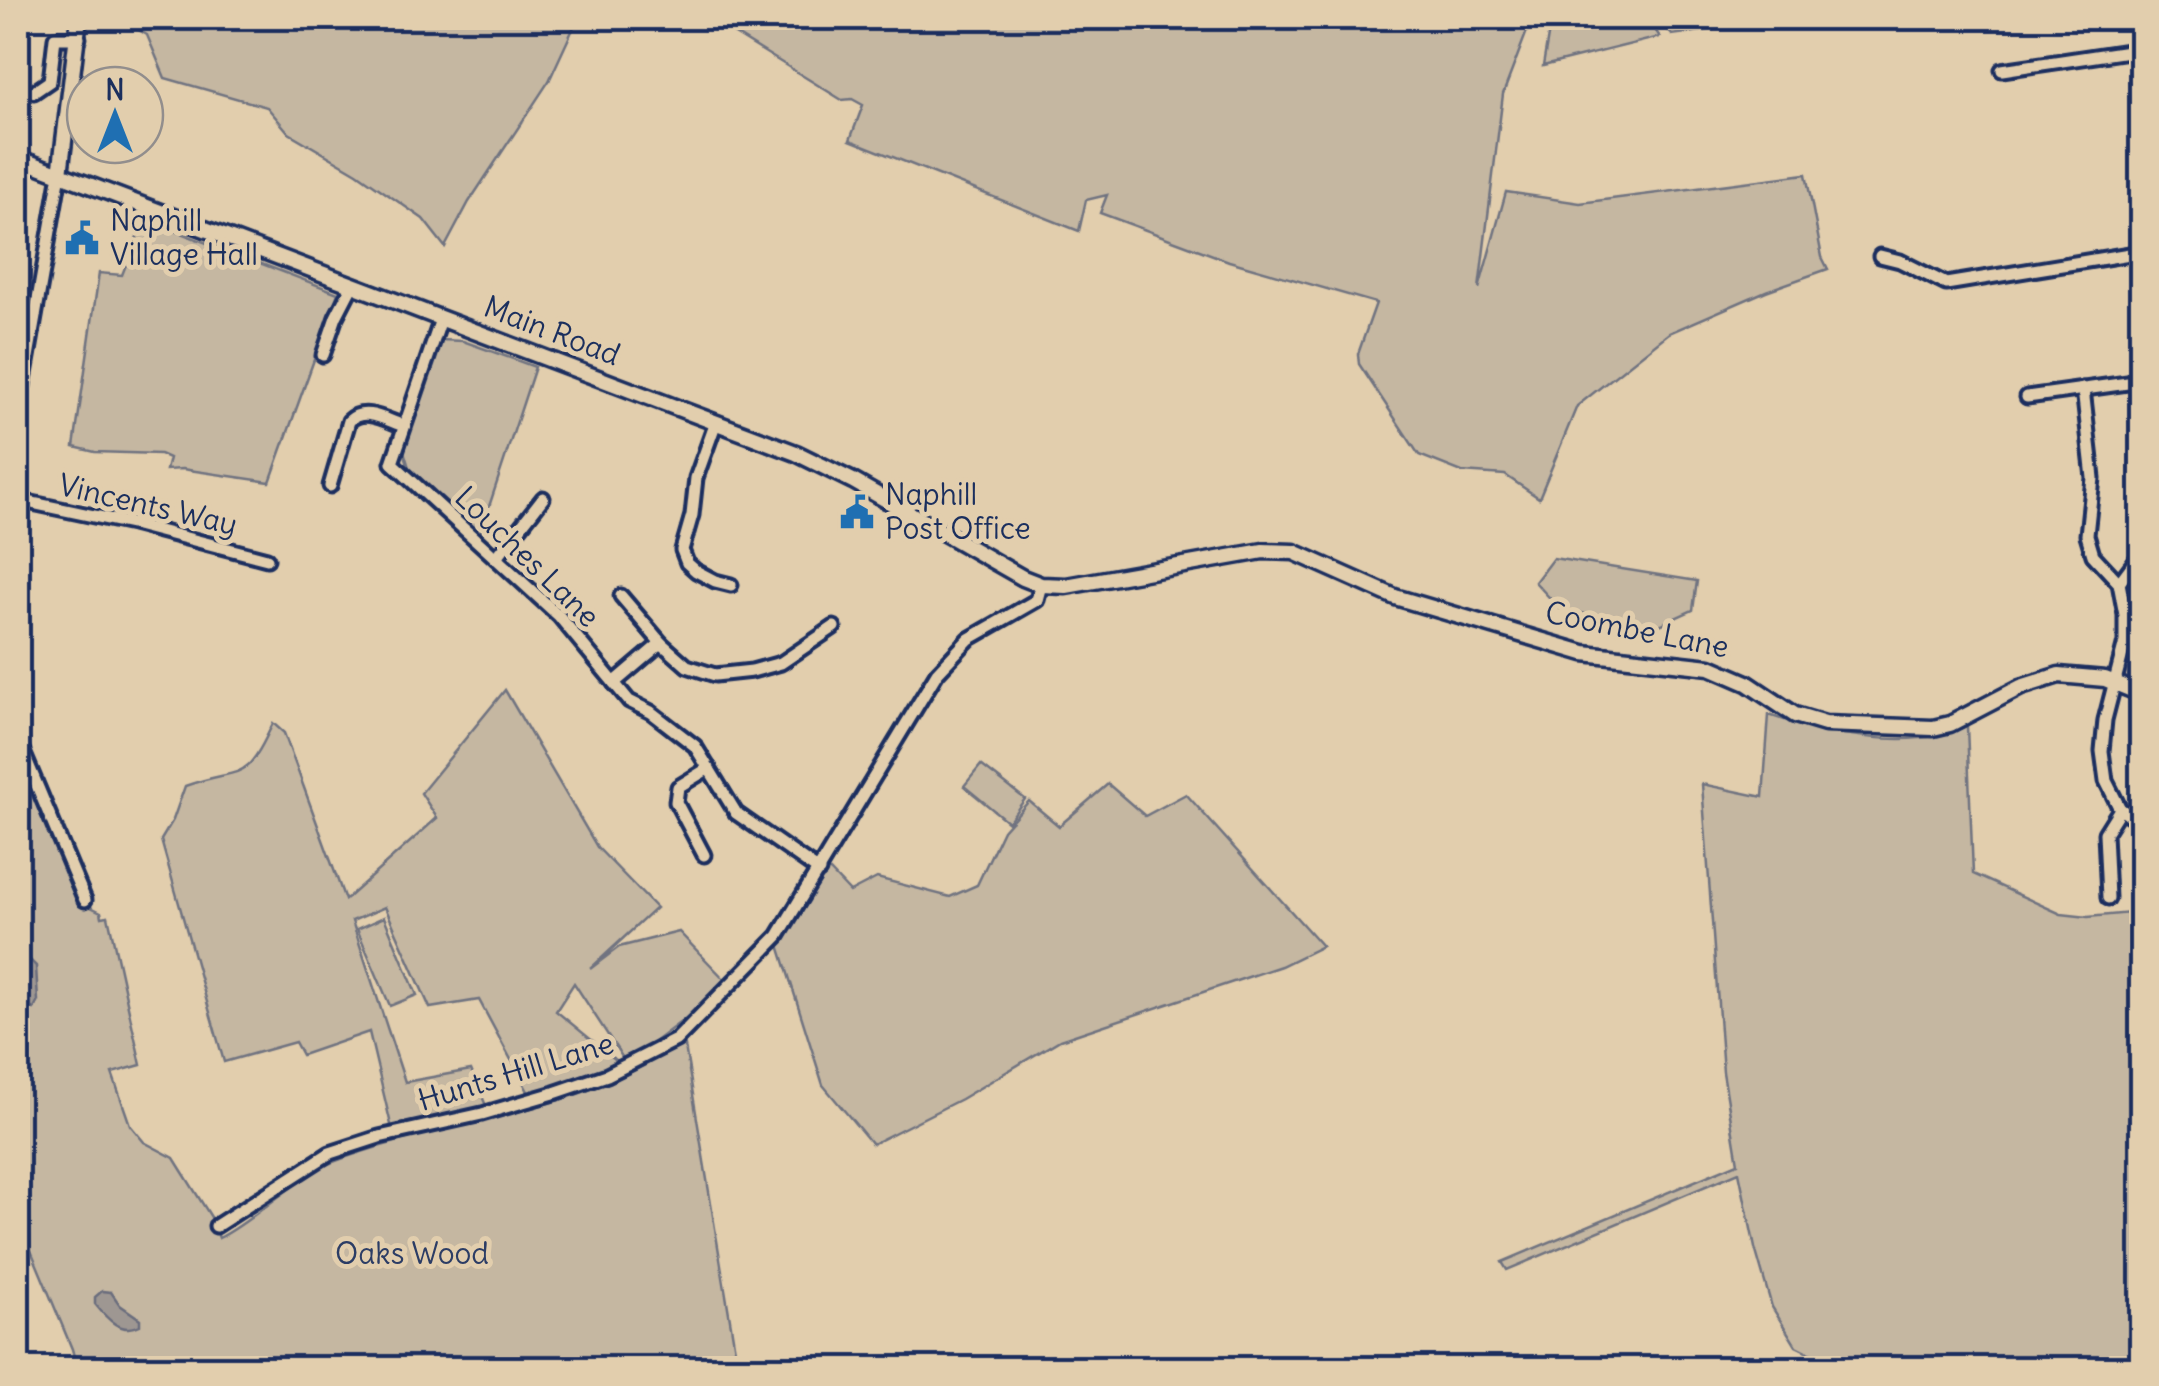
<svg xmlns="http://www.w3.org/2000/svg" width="2159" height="1386" font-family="Delius,sans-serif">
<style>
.green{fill:#c5b7a1;stroke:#707380;stroke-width:2.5}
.water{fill:#9e9792;stroke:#6a6d7d;stroke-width:2.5}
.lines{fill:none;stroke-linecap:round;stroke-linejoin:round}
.minor-casing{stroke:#1b2f5e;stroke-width:19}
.tertiary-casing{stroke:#1b2f5e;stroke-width:21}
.minor{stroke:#e2cead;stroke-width:11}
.tertiary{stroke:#e2cead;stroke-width:14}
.labels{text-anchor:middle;stroke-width:10;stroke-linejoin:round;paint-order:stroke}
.poi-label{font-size:30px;fill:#1b2f5e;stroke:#e2cead;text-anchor:start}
.street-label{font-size:30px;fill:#1b2f5e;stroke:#e2cead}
.park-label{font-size:30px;fill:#2c3d65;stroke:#e2cead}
</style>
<rect width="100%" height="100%" fill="#e2cead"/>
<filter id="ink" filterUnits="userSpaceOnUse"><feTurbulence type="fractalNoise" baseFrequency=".01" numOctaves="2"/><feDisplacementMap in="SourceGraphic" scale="20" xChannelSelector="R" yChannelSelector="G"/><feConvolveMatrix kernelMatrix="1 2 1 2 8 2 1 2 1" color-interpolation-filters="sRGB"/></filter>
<g filter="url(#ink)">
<!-- green -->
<g class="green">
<path d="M133,18H578L549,81L469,202L445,247L423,219L357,173L289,133L267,107L165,78L147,35L129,24Z"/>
<path d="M709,18H1532L1503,94L1479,289L1506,192L1580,203L1806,174L1822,257L1828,269L1766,291L1669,333L1577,406L1539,498L1505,475L1462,472L1419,455L1359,364L1358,354L1376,303L1229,261L1100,213L1107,195L1086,200L1079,231L850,140L863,105L852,99L842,100Z"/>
<path d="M1551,18H1647L1660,37L1543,66Z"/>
<path d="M1657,18H1740L1741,26L1672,35Z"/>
<path d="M144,219L338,293L270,482L182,469L166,470L169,458L160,454L95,452L74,447L99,273L122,275Z"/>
<path d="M441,340L463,341L535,367L479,537L411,474L404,451Z"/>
<path d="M1553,558L1697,581L1693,610L1651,629L1559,608L1535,582Z"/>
<path d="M505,690L597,847L656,908L590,969L619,947L679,932L730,985L626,1063L574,983L556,1011L621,1064L531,1097L479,1000L430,1008L385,907L352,921L405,1082L471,1070L487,1108L392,1129L369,1032L302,1055L295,1042L224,1062L161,840L173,820L185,786C243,765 244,787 273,723L284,733L345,900L437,818L421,793Z"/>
<path d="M1769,715C1824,734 1914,752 1967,726L1973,874L2061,914L2088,917L2141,912V1368H1829L1826,1361L1796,1346L1772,1307L1755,1248L1739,1172L1507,1270L1502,1262L1738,1163L1723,1072L1702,784L1763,797Z"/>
<path d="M18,730L91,907L101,912L102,917L108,916L141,1065L112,1073L130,1125L144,1142L174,1158L211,1217L219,1238C257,1219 298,1175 333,1162C448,1118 582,1116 684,1040L738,1368H77L72,1349L30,1248L29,1186L18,1144Z"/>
<path d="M981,765L1025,799L1008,822L964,786Z"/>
<path d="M1108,784L1145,816L1186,794L1322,946L1281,966L1060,1040L961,1099L872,1144L823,1085L778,942L824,871H830L850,892L877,878L950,897L977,885L1003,830L1029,801L1059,826Z"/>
<path d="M384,917L417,995L390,1006L357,929Z"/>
</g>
<!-- water -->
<g class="water">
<path d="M18,955L26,956L36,966L38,1001L34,1009L22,1005L18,996Z"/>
<path d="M102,1291L111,1292L120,1305L140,1319V1325C121,1335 107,1319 95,1304V1297Z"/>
</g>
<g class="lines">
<!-- minor casing -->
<g class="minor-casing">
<g id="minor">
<path d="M2002,70L2142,49"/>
<path d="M34,92L50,81L55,38H79"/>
<path d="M1880,256L1900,261L1946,284L2142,252"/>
<path d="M441,319L392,463L559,616L629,701L651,712L695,746L736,813L819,871"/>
<path d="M323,355L336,317L352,286"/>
<path d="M2083,389L2093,478L2087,535L2093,555L2119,583L2125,615V642L2105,720L2102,751L2106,781L2120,809L2105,833L2108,898"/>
<path d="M2027,397L2142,381"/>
<path d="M18,414L60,174"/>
<path d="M716,422L696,478L692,515L682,550L687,563L696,571L715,581L731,585"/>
<path d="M330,486L349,421C364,406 386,420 404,426"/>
<path d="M18,500L132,524L267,559"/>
<path d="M496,558L543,498"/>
<path d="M2119,583L2142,552"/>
<path d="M621,596L661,643"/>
<path d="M614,683L661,643L687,666L715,675L752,671L781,663L834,627"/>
<path d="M18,740L85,900"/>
<path d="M2120,809L2142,823"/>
<path d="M704,855L676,802L678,787L709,768"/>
<path d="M216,1226L330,1153L379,1137L482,1114L554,1093L607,1075L676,1040L778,936L937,673L969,639L1037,600L1041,585"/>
</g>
</g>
<!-- tertiary casing -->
<g class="tertiary-casing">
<g id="tertiary">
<path d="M18,158L796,453L853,481L1023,578L1041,585L1066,586L1263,551L1294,552L1395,597L1584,653L1710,667L1747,683L1795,715L1825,724L1933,728L1950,724L2021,687L2059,675L2105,679L2142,694"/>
<path d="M60,174L79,18"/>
</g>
</g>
<!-- minor -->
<use href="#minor" class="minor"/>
<!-- tertiary -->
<use href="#tertiary" class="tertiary"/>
</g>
</g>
<!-- icons -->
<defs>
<g id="civic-bare" transform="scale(2.7)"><path d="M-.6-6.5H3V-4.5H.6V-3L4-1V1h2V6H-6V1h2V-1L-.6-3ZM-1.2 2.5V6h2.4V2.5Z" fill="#1f6fb2" stroke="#e2cead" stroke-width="2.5" paint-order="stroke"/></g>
</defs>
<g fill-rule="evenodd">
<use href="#civic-bare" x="82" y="238"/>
<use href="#civic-bare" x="857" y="512"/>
</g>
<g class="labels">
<!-- poi labels -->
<g class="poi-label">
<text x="110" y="231">Naphill<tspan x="110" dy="34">Village Hall</tspan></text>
<text x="885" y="505">Naphill<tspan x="885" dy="34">Post Office</tspan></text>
</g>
<!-- street labels -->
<g class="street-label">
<text transform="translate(552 331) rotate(21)" y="10">Main Road</text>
<text transform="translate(148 505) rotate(13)" y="10">Vincents Way</text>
<text transform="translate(527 557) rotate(44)" y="10">Louches Lane</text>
<text transform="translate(1637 630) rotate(11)" y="10">Coombe Lane</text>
<text transform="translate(516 1072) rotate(-17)" y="10">Hunts Hill Lane</text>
</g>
<!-- park labels -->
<g class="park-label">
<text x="412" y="1264">Oaks Wood</text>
</g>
</g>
<!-- margin -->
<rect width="2159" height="1386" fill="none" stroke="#e2cead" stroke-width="60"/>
<rect x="30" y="30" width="2099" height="1326" fill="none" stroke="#1b2f5e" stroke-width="4" filter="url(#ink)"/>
<!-- north arrow -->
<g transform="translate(115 115)"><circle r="48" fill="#e2cead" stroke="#928e8d" stroke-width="2.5"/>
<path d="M0-8L18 38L0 25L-18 38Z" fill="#1f6fb2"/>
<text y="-15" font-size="28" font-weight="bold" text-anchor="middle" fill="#1b2f5e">N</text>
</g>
</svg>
